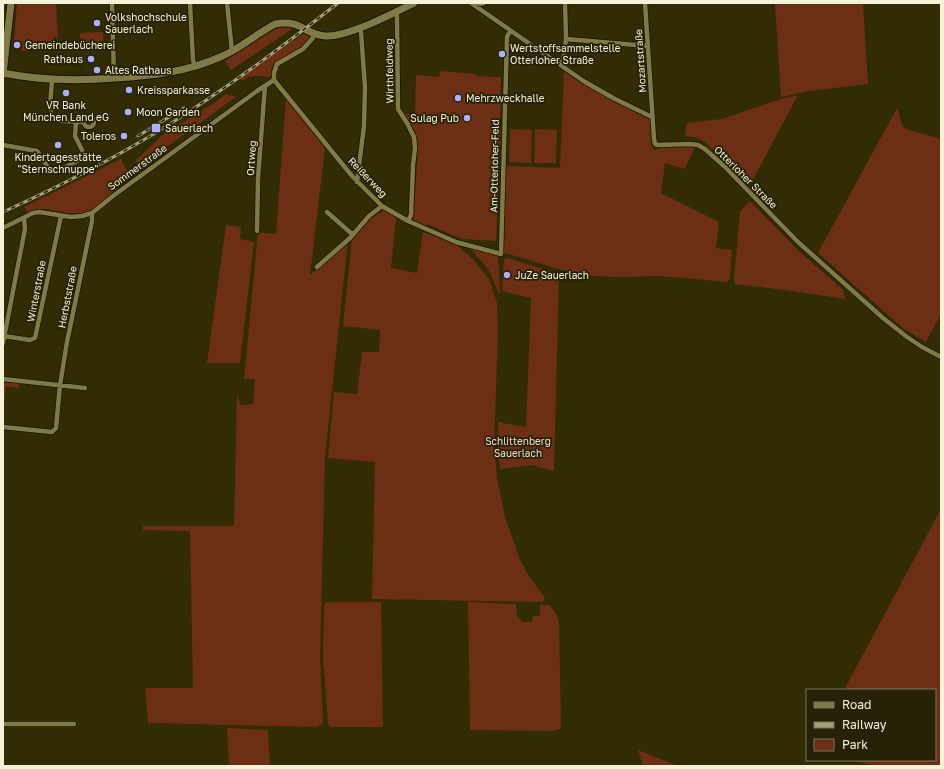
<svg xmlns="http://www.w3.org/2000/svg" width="944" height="769" font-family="'Golos Text',sans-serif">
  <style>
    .green { fill: #6d2f13 }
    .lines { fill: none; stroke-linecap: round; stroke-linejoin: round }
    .street-casing { stroke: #181400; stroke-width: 6 }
    .secondary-casing { stroke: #181400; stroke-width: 9 }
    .street { stroke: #807a46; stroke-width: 4.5 }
    .secondary { stroke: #807a46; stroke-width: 7 }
    .rail-casing { stroke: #a5a180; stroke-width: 3 }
    .rail { stroke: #262207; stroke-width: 1.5; stroke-dasharray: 4.5; stroke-linecap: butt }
    .poi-dot { fill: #adaffb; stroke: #262207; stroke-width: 1.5 }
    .labels { text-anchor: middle; stroke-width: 3.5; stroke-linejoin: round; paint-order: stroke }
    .poi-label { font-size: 10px; fill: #f5f2d7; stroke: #262207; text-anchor: start }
    .street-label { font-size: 10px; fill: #f5f2d7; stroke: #262207 }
    .park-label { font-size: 10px; fill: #f7dacf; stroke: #262207 }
  </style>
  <rect width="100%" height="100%" fill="#312c03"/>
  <path class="green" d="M17 3H56L58 37H54L53 42 38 41 37 47 30 48 28 51H22V41H14Z
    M775 3H863L868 84 809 91 781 97Z
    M285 25 295 27 231 70 225 61 268 31Z
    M103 32 104 46H99V43L94 44 85 42 83 45 81 44 80 33Z
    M306 32 309 37 306 43 273 64 270 77 258 76 248 77 242 81 240 78Z
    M440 71 476 74V76L501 77 500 126H501L496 241 461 239 427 224 426 227 413 220 418 152 415 131 405 114H415L416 75 439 77Z
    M564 71 578 81 650 120 651 145 654 150C667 146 680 145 693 147V151L685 169 665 163 661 193 719 222 716 248 732 250 730 278 727 282 660 276 622 277 592 276 572 273 502 252 506 166 560 168Z
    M226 94 236 97 139 167 136 160 165 133 214 103Z
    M798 95 750 185 705 142 695 137 685 136 687 123 722 119 781 99Z
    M286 98 325 148 310 275 348 241 325 456 320 657 323 722 320 725 316 727 148 723 145 688H193L190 531 143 530V526H234L237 393 240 405 253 404 255 379H244L257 242 258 232 276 234Z
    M897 108 902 124 904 128 909 130 941 139V314L926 342 904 329 818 253Z
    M510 129 532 130 531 163 509 162Z
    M535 129 557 130 556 163H534Z
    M121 159 129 175 111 188V191L113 194 92 210 82 213H67L46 209H37L28 213 24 207Z
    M750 201 800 252 843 290 845 299 792 291 735 284 734 279 740 211Z
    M384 210 391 213 396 218 391 268 417 273 423 232 457 245 473 259 489 279 497 303 498 329 494 446 497 478 505 517 519 557 528 575 543 595 545 599 543 601 540 602 372 599 375 462 328 458 334 392 357 394 362 352H379L380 330 343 326 352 238 371 218Z
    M226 225 241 227 240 239 254 242 240 363H207Z
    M469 247 498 256 500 293H499L488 269Z
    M508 258 559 274 554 471 532 465 500 469 498 449V422L526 427 531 298 502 291 504 259Z
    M6 382 19 383 18 388 6 386 3 415V384Z
    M941 509V766H880L848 760H935V690H844Z
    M326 602H381L383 727H330L328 723 323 658 324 607Z
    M468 602 516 604 517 616 523 622H532L533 616H540V605H550C554 610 557 615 559 622L561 725 560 729 554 731 470 730Z
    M227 728 268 730 270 766H229Z
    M638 750 678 766H643Z"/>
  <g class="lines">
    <g class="street-casing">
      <path id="street" d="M112 3 114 78
        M190 3 193 60 195 66
        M227 3 232 51
        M471 3 585 82 615 99 652 117
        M645 3 654 139 655 144 658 145 690 144 698 145 705 149 725 167 798 242 883 318 907 337 922 347 941 357
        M474 5 484 3
        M396 12 397 16 398 109 407 123 414 137 415 148 413 165 411 215 408 221
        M566 39 648 46
        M559 64 564 56 566 39 565 3
        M52 80 50 106 52 117 60 121 83 122
        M274 80 352 176 382 206 408 221 456 242 501 254 507 37 510 31
        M274 80V73L277 64 303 49 312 39 315 34
        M84 122a5 5 0 1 1 10 0a5 5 0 1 1-10 0Z
        M3 145 37 151 51 172C56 172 81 160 85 156L75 136 76 122
        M357 182 364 126 365 87 361 32 359 28
        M327 212 352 234
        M3 228 33 213 39 212 71 217 82 216 92 213 113 196 257 91 274 80
        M257 231 258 178 265 86
        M317 267 350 238 369 216 382 206
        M4 336 30 340 35 338 61 216
        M3 343 25 229 24 218
        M3 379 85 388
        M3 427 52 432 56 428 60 385 67 342 92 221V213
        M3 724H74"/>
    </g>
    <g class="secondary-casing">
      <path id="secondary" d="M3 73C41 81 77 81 116 78 151 76 187 72 220 57 240 49 256 34 275 24 302 19 303 34 325 36 347 38 393 13 414 3
        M3 74 11 3"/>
    </g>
    <use href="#street" class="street"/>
    <use href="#secondary" class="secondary"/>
    <g class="rail-casing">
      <path id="rail" d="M138 136 184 108
        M3 212C56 188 107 162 157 132 220 93 280 49 338 3"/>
    </g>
    <use href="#rail" class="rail"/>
  </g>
  <g class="poi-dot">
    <circle cx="97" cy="23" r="4"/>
    <circle cx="17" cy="45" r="4"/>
    <circle cx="502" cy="54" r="4"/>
    <circle cx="91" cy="59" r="4"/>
    <circle cx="97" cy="70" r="4"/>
    <circle cx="129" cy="90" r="4"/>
    <circle cx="66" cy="93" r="4"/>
    <circle cx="458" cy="98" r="4"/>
    <circle cx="128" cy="112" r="4"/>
    <circle cx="467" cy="118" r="4"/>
    <rect x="151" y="123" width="10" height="10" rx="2"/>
    <circle cx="124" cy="136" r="4"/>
    <circle cx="58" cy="145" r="4"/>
    <circle cx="507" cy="275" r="4"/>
  </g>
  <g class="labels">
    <g class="poi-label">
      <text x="105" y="21">Volkshochschule<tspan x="105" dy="12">Sauerlach</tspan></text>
      <text x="25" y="49">Gemeindebücherei</text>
      <text x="510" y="52">Wertstoffsammelstelle<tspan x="510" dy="12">Otterloher Straße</tspan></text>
      <text x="83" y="63" text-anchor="end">Rathaus</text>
      <text x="105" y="74">Altes Rathaus</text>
      <text x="137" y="94">Kreissparkasse</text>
      <text x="466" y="102">Mehrzweckhalle</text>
      <text x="66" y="109" text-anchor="middle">VR Bank<tspan x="66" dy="12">München Land eG</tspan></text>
      <text x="136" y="116">Moon Garden</text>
      <text x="459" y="122" text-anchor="end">Sulag Pub</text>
      <text x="165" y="132">Sauerlach</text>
      <text x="116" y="140" text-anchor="end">Toleros</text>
      <text x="58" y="161" text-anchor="middle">Kindertagesstätte<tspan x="58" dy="12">"Sternschnuppe"</tspan></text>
      <text x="515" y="279">JuZe Sauerlach</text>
    </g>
    <g class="street-label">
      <text transform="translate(640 61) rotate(-94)" y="4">Mozartstraße</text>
      <text transform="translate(389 71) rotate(-91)" y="4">Wirthfeldweg</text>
      <text transform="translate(251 158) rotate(-86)" y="4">Ortweg</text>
      <text transform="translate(494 166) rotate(-89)" y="4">Am-Otterloher-Feld</text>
      <text transform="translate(137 167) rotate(-36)" y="4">Sommerstraße</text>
      <text transform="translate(368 177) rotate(46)" y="4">Reißerweg</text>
      <text transform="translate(746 177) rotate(45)" y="4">Otterloher Straße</text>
      <text transform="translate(36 291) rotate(-79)" y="4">Winterstraße</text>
      <text transform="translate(67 297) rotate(-79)" y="4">Herbststraße</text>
    </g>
    <g class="park-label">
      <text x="518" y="445">Schlittenberg<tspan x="518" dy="12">Sauerlach</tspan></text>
    </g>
  </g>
  <rect width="944" height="769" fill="none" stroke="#f5f2d7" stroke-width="8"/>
  <rect x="806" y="689" width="130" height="72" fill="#262207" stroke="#79755a"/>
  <rect x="814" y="702" width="20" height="6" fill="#807a46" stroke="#79755a"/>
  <text x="842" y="709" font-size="12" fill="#f5f2d7">Road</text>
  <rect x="814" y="722" width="20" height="6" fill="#a5a180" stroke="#79755a"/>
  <text x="842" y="729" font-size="12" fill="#f5f2d7">Railway</text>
  <rect x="814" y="739" width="20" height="12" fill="#6d2f13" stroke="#79755a"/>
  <text x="842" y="749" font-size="12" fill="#f5f2d7">Park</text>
</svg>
